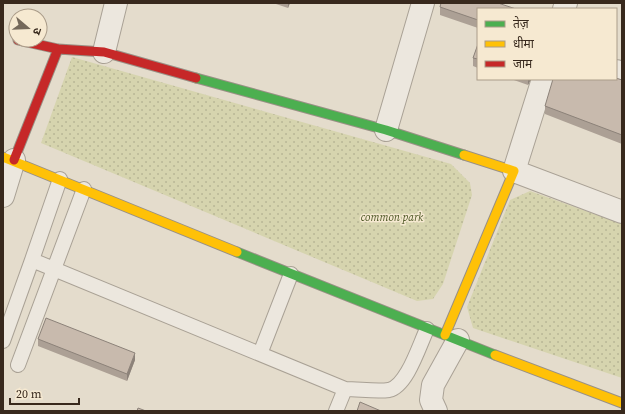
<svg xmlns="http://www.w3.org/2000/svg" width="625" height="414" font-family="'Source Serif 4','Noto Sans Devanagari',serif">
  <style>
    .park { fill: url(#park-dots) }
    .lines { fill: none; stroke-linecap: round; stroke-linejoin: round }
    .lane-casing { stroke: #a9a195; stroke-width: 16 }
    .street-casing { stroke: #a9a195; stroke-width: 24 }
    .fast-casing { stroke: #999085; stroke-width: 11 }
    .slow-casing { stroke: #999085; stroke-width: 11 }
    .jam-casing { stroke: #999085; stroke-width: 11 }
    .lane { stroke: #ece7de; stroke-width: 14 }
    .street { stroke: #ece7de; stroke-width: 22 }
    .fast { stroke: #4caf50; stroke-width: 9 }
    .slow { stroke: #ffc107; stroke-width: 9 }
    .jam { stroke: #c62828; stroke-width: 9 }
    .wall { fill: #aca095 }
    .shaded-wall { fill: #8c8279 }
    .building { fill: #c8baad; stroke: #8c8279 }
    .labels { text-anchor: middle; stroke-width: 3; stroke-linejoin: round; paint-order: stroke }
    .park-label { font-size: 11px; font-style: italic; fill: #4b5523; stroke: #f6e9d1 }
  </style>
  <defs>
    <pattern id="park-dots" width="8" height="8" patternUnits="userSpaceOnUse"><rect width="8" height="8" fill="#d6d4ae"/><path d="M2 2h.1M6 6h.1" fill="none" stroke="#b8b695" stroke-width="1.8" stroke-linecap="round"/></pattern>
  </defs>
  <rect width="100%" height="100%" fill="#e4dccc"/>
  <path class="park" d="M72 57 451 164 470 183 472 195 443 284 433 299 417 301 41 143Z
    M530 191 622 224V378L473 328 467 307 510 200Z"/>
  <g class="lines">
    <g class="lane-casing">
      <path id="lane" d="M32 260 60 179
        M3 341 32 260 345 389C359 389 376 392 389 390 407 386 419 346 427 329
        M260 354 291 274
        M18 365 84 189
        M336 411 345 389"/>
    </g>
    <g class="street-casing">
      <path id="street" d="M564 9 566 3
        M104 52 116 3
        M616 71 622 73
        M543 79 514 171 622 212
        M386 130 423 3
        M3 196 14 160
        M436 411 431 400 433 385 458 340"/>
    </g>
    <g class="fast-casing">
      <path id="fast" d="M196 78 386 130 464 155
        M237 252 495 355"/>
    </g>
    <g class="slow-casing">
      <path id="slow" d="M3 157 237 252
        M445 335 514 171 464 155
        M495 355 622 403"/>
    </g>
    <g class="jam-casing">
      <path id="jam" d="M18 40 58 49 104 52 196 78
        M14 160 58 49"/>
    </g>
    <use href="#lane" class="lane"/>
    <use href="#street" class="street"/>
    <use href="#fast" class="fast"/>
    <use href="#slow" class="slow"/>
    <use href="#jam" class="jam"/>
  </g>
  <path class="wall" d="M273 3H290L288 8Z
    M440 7 478 9V28L440 15Z
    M478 44V68L473 66V58Z
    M511 79H531L528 85Z
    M622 80V144L545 114V106Z
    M38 339 135 360 127 381 38 346Z"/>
  <path class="shaded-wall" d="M288 3H290L288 8Z
    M528 79H531L528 85Z
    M135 353V360L127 381V374Z"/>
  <path class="building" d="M441 3H498L516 9H478V20L440 7Z
    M478 44V59L473 58Z
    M616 78 622 80V135L545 106 553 79H616Z
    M46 318 135 353 127 374 38 339Z
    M360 402 381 411H357Z
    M138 408 146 411H137Z"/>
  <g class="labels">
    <g class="park-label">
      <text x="392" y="221">common park</text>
    </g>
  </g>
  <rect width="625" height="414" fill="none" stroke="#38291d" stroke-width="8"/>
  <rect x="477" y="8" width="140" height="72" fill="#f6e9d1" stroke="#aa9c89"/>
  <rect x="485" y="21" width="20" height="6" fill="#4caf50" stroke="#aa9c89"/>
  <text x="513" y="28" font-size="12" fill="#38291d">तेज़</text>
  <rect x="485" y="41" width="20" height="6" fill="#ffc107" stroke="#aa9c89"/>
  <text x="513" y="48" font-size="12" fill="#38291d">धीमा</text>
  <rect x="485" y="61" width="20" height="6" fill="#c62828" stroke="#aa9c89"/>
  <text x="513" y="68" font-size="12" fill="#38291d">जाम</text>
  <g transform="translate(28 28) rotate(109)"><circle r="19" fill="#f6e9d1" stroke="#aa9c89"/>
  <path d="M0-3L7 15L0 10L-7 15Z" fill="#74685a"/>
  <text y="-6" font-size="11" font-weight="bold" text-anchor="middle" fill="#38291d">उ</text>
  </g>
  <path d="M10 398v6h69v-6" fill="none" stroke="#38291d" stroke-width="2"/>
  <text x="16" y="398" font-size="12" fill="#38291d" stroke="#f6e9d1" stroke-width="3" paint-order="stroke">20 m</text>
</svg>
